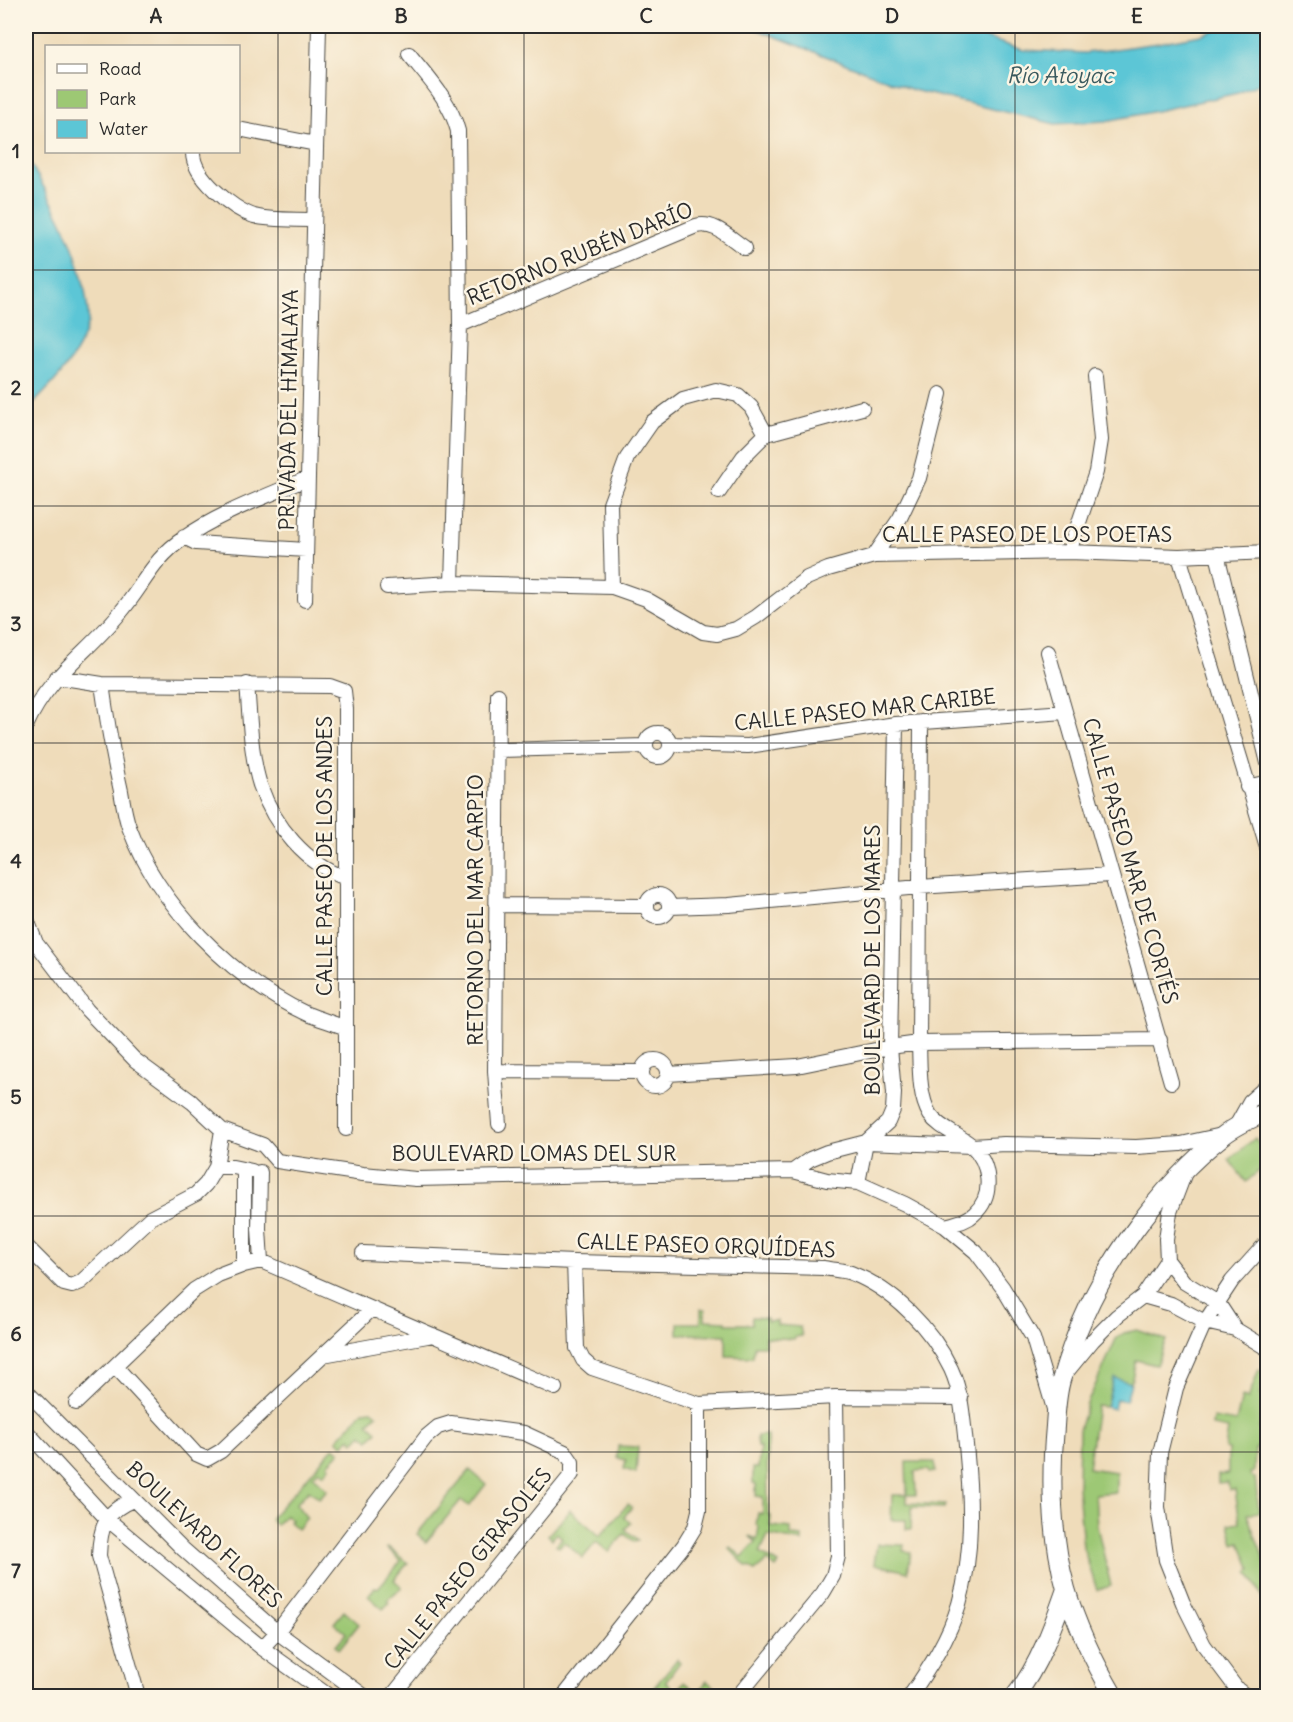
<svg xmlns="http://www.w3.org/2000/svg" width="1293" height="1722" font-family="Delius,sans-serif">
  <style>
    .green { fill: #9dc874; stroke: #647a50; stroke-width: 1.5 }
    .water { fill: #5cc6d6; stroke: #447880; stroke-width: 1.5 }
    .lines { fill: none; stroke-linecap: round; stroke-linejoin: round }
    .minor-casing { stroke: #484640; stroke-width: 16 }
    .tertiary-casing { stroke: #484640; stroke-width: 20 }
    .minor { stroke: #fff; stroke-width: 14 }
    .tertiary { stroke: #fff; stroke-width: 18 }
    .grid { fill: none; stroke: #2b2b2b; stroke-width: 1.5; stroke-opacity: 0.55 }
    .labels { text-anchor: middle; stroke-width: 5; stroke-linejoin: round; paint-order: stroke }
    .street-label { font-size: 21px; fill: #2b2b2b; stroke: #fcf5e5 }
    .water-label { font-size: 22px; font-style: italic; fill: #3a5a5e; stroke: #fcf5e5 }
    .neatline { fill: none; stroke: #2b2b2b; stroke-width: 2 }
    .grid-label { font-size: 20px; text-anchor: middle; font-weight: bold; fill: #2b2b2b }
  </style>
  <rect width="100%" height="100%" fill="#fcf5e5"/>
  <filter id="ink" filterUnits="userSpaceOnUse"><feTurbulence type="fractalNoise" baseFrequency=".0167" numOctaves="2"/><feDisplacementMap in="SourceGraphic" scale="12" xChannelSelector="R" yChannelSelector="G"/><feConvolveMatrix kernelMatrix="1 2 1 2 8 2 1 2 1" color-interpolation-filters="sRGB"/></filter>
  <filter id="wash" filterUnits="userSpaceOnUse"><feTurbulence type="fractalNoise" baseFrequency=".008" numOctaves="4" result="noise"/><feDisplacementMap in="SourceGraphic" scale="24" xChannelSelector="R" yChannelSelector="G"/><feGaussianBlur stdDeviation="1.35" result="paint"/><feColorMatrix in="noise" values="0 0 0 0 0 0 0 0 0 0 0 0 0 0 0 0 0 1.4 0 .05"/><feComposite in="paint" operator="in"/></filter>
  <g filter="url(#wash)">
    <rect width="100%" height="100%" fill="#efdcba"/>
    <path class="green" d="M1255 1138 1267 1154V1164L1246 1182 1229 1160Z
      M701 1309H705V1320L726 1321V1324H752V1317L767 1318V1321H777V1325L800 1327 802 1336 795 1337 794 1339 765 1337V1346H754L753 1357 726 1356V1335L678 1334V1323H701Z
      M1137 1330 1166 1340 1156 1365 1136 1360 1131 1383 1114 1379 1106 1407 1097 1406 1088 1468 1116 1472V1492L1095 1494 1097 1526 1111 1586 1097 1590 1083 1547 1078 1487 1079 1430 1087 1404 1116 1339 1124 1333Z
      M1259 1369 1266 1375 1259 1394 1267 1400V1411L1264 1410 1259 1429 1261 1430 1257 1449H1255L1254 1472 1250 1473 1251 1477 1255 1478 1259 1512 1247 1514 1267 1567V1598L1264 1599 1248 1572 1251 1570 1240 1542 1234 1544 1229 1524 1240 1522 1235 1490H1229L1228 1482 1218 1483V1475L1228 1474V1450L1225 1449 1228 1429 1212 1426 1213 1418 1236 1422 1242 1397 1248 1399Z
      M372 1410 377 1414 368 1423 377 1431 369 1440 362 1434 354 1442 350 1438 343 1445 337 1440 363 1411Z
      M767 1435 768 1515 771 1516 770 1526 791 1528V1536L802 1537V1542L768 1535 760 1553 779 1564 776 1568 767 1561 755 1571 749 1566 747 1567 729 1548 731 1547 742 1557 756 1542 749 1536 757 1539 759 1527 756 1525 758 1513 763 1514V1497L756 1496V1484L753 1483V1468H758L760 1447H757V1436Z
      M618 1446 638 1447 636 1473 624 1469 626 1460 617 1458Z
      M334 1447 340 1452 328 1464 330 1467 324 1474 319 1470 313 1476 327 1490 319 1498 309 1490 296 1504 307 1518 297 1529 289 1522 291 1520 286 1515 276 1525 270 1519Z
      M906 1462H935V1472L929 1473 928 1470 915 1471 916 1495H907V1503L946 1505 945 1508 912 1507 911 1529H906V1520H891L892 1495H907Z
      M470 1470 486 1484 469 1506 461 1500 426 1542 417 1534Z
      M628 1504 632 1507 624 1517 631 1523 625 1529 638 1540 635 1542 624 1534 609 1552 596 1542 583 1558 564 1542 559 1547 556 1545 562 1538 557 1533 552 1539 548 1535 570 1510 600 1536Z
      M877 1544 904 1545 903 1551 911 1552 908 1572 874 1564Z
      M388 1547 408 1563 394 1580 402 1587 387 1600 389 1603 383 1609 368 1596 375 1587 378 1588 401 1561 387 1548Z
      M344 1611 359 1624 339 1649 335 1646 346 1633 334 1623Z
      M677 1659 680 1662 665 1682 676 1691 684 1682 698 1693 707 1681 714 1687 707 1696H664L660 1694 657 1696H647Z"/>
    <path class="water" d="M748 26H949L1023 50 1086 53 1158 43 1201 35 1227 26H1267V80L1238 93 1147 113 1106 121 1055 124 913 90Z
      M26 156C53 202 81 250 87 304 88 310 89 316 88 322 79 359 52 385 26 411Z
      M1114 1378 1131 1383 1126 1401 1116 1399 1114 1409 1106 1407Z"/>
  </g>
  <g filter="url(#ink)">
    <g class="lines">
      <g class="minor-casing">
        <path id="minor" d="M409 54C428 78 450 100 458 131L460 325 452 583
          M238 129 316 144
          M193 152C192 176 232 209 254 216 273 221 295 219 314 220
          M460 325 696 226C714 221 730 238 745 248
          M719 492 743 457 766 434 862 408
          M184 537 196 543 306 550
          M1069 552 1096 472 1101 440 1095 376
          M1217 554 1268 763
          M874 556 900 518 919 478 940 394
          M1179 556 1268 850
          M387 587 452 583 612 587 646 599 703 632 717 634 736 629 756 617 807 578 828 569 874 556 1069 552 1179 556 1268 552
          M612 587 610 504 627 458 652 422 683 399 716 390 738 395 751 407 766 434
          M305 600 319 26
          M1048 652 1171 1082
          M57 677 102 684 330 686 344 691 346 709V1129
          M102 684C107 720 113 756 121 791 123 803 125 816 129 827 158 905 232 979 307 1014 320 1019 333 1023 346 1028
          M247 684C250 717 250 753 260 785 274 826 306 864 346 878
          M498 695 495 1071 499 1124
          M921 722 919 1043C920 1065 918 1095 930 1115 940 1129 958 1134 971 1145 990 1162 995 1196 974 1214 966 1222 955 1223 945 1226
          M26 726C48 676 86 654 119 614 143 587 152 559 184 538 219 513 268 496 308 478
          M646 745a12 12 0 1 1 24 0a12 12 0 1 1-24 0Z
          M670 744 748 746 896 724 1065 712
          M498 750 645 746
          M1247 787 1268 782
          M647 906a11 11 0 1 1 22 0a11 11 0 1 1-22 0Z
          M498 905 647 906
          M669 907 729 905 919 887 1110 875
          M26 917 36 943 87 1010 135 1060 192 1102 222 1130 263 1145 277 1161
          M642 1073a13 13 0 1 1 26 0a13 13 0 1 1-26 0Z
          M495 1071 641 1072
          M668 1074 797 1066 890 1047 919 1043 1160 1040
          M1235 1128 1250 1101 1268 1085
          M277 1161 363 1174 416 1179 793 1171 827 1180 858 1183 905 1204 945 1226 976 1252 1003 1288 1033 1338 1054 1409
          M216 1167H233L252 1171
          M244 1170V1265
          M793 1171 810 1159 827 1152 866 1142 972 1146 1004 1144 1136 1147 1181 1144 1222 1135
          M260 1172 259 1229 261 1261
          M858 1183 866 1142 888 1122 893 1110 894 1093 890 1047 896 724
          M26 1246 64 1284 72 1286 81 1282 150 1218 196 1194 206 1184 216 1167 222 1130
          M363 1253 574 1262 824 1268C833 1270 843 1270 851 1273 893 1289 932 1329 951 1369 962 1393 963 1419 966 1445 971 1497 974 1553 959 1604 949 1638 930 1667 910 1696
          M1167 1260 1184 1282 1218 1303 1235 1329
          M574 1262 577 1348 583 1360 592 1368 699 1404 836 1397 961 1398
          M1143 1296 1171 1304 1205 1322 1235 1329 1268 1349
          M323 1355 433 1335
          M115 1366 196 1454 207 1459 221 1451 372 1309
          M1065 1374 1093 1340 1117 1316 1143 1296 1167 1260 1166 1239 1170 1212 1184 1175
          M26 1391 183 1549 277 1632 364 1696
          M76 1403 194 1290 218 1275 244 1265 261 1261 555 1388
          M26 1431 106 1518 262 1648 329 1696
          M133 1500C105 1511 100 1527 99 1556L138 1696
          M262 1648 277 1632 426 1437 438 1427 451 1423 524 1433 565 1452 572 1462V1474L392 1696
          M564 1696 684 1545 695 1527 699 1511V1404
          M738 1696 823 1593 833 1576 838 1556 836 1397
          M1246 1696 1237 1689 1204 1645 1183 1603 1166 1560 1158 1507 1160 1453 1176 1388 1205 1322 1232 1281 1268 1241"/>
      </g>
      <g class="tertiary-casing">
        <path id="tertiary" d="M1015 1696C1039 1666 1053 1626 1066 1589
          M1114 1696C1094 1662 1077 1627 1066 1589 1051 1536 1050 1481 1055 1426 1056 1410 1057 1392 1062 1377 1077 1325 1102 1274 1134 1231 1159 1196 1189 1162 1224 1135 1237 1125 1253 1118 1268 1111"/>
      </g>
      <use href="#minor" class="minor"/>
      <use href="#tertiary" class="tertiary"/>
    </g>
  </g>
  <path class="grid" d="M278 26V1696M524 26V1696M769 26V1696M1015 26V1696M26 270H1268M26 506H1268M26 743H1268M26 979H1268M26 1216H1268M26 1452H1268"/>
  <g class="labels">
    <g class="street-label">
      <text transform="translate(580 254) rotate(-22)" y="7">RETORNO RUBÉN DARÍO</text>
      <text transform="translate(289 410) rotate(-89)" y="7">PRIVADA DEL HIMALAYA</text>
      <text x="1027" y="542">CALLE PASEO DE LOS POETAS</text>
      <text transform="translate(865 710) rotate(-6)" y="7">CALLE PASEO MAR CARIBE</text>
      <text transform="translate(325 856) rotate(-90)" y="7">CALLE PASEO DE LOS ANDES</text>
      <text transform="translate(1130 861) rotate(74)" y="7">CALLE PASEO MAR DE CORTÉS</text>
      <text transform="translate(476 910) rotate(-90)" y="7">RETORNO DEL MAR CARPIO</text>
      <text transform="translate(873 960) rotate(-90)" y="7">BOULEVARD DE LOS MARES</text>
      <text x="534" y="1161">BOULEVARD LOMAS DEL SUR</text>
      <text transform="translate(706 1246) rotate(2)" y="7">CALLE PASEO ORQUÍDEAS</text>
      <text transform="translate(204 1535) rotate(43)" y="7">BOULEVARD FLORES</text>
      <text transform="translate(468 1569) rotate(-51)" y="7">CALLE PASEO GIRASOLES</text>
    </g>
    <g class="water-label">
      <text x="1060" y="83">Río Atoyac</text>
    </g>
  </g>
  <rect width="1293" height="1722" fill="none" stroke="#fcf5e5" stroke-width="66"/>
  <rect x="45" y="45" width="195" height="108" fill="#fcf5e5" stroke="#a8a49b" stroke-width="1.5"/>
  <rect x="57" y="64" width="30" height="9" fill="#ffffff" stroke="#a8a49b" stroke-width="1.5"/>
  <text x="99" y="75" font-size="18" fill="#2b2b2b">Road</text>
  <rect x="57" y="90" width="30" height="18" fill="#9dc874" stroke="#a8a49b" stroke-width="1.5"/>
  <text x="99" y="105" font-size="18" fill="#2b2b2b">Park</text>
  <rect x="57" y="120" width="30" height="18" fill="#5cc6d6" stroke="#a8a49b" stroke-width="1.5"/>
  <text x="99" y="135" font-size="18" fill="#2b2b2b">Water</text>
  <rect x="33" y="33" width="1227" height="1656" class="neatline"/>
  <g class="grid-label">
    <text x="156" y="23">A</text>
    <text x="401" y="23">B</text>
    <text x="646" y="23">C</text>
    <text x="892" y="23">D</text>
    <text x="1137" y="23">E</text>
    <text x="16" y="158">1</text>
    <text x="16" y="395">2</text>
    <text x="16" y="631">3</text>
    <text x="16" y="868">4</text>
    <text x="16" y="1104">5</text>
    <text x="16" y="1341">6</text>
    <text x="16" y="1578">7</text>
  </g>
</svg>
